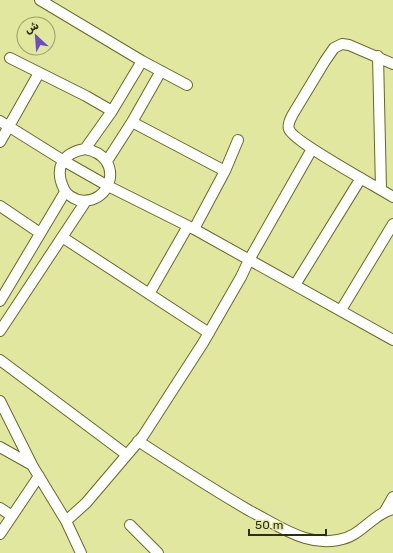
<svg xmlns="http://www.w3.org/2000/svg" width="393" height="553" font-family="Rubik,Cairo,sans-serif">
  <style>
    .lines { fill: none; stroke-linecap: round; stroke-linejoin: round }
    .minor-casing { stroke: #676a24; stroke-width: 12 }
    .minor { stroke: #fff; stroke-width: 10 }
  </style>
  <rect width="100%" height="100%" fill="#e2e7a0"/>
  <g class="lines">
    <g class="minor-casing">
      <path id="minor" d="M40 0 142 61 187 85
        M378 56 381 189
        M10 58 86 96 112 111
        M393 64 349 45 342 44 334 48 325 61 293 114C291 118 287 124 289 129 292 141 377 187 393 197
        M0 121 64 161 108 186 194 229 393 340
        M132 122 225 171
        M0 142 39 73
        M85 149C126 156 112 207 78 200 73 198 66 194 64 189 54 168 62 153 85 149L112 111 142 61
        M107 161 132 122 161 71
        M0 206 40 233
        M194 229 225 171 238 140
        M62 237 209 333
        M295 285 361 178
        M149 294 188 226
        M0 301 65 192
        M341 310 393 224
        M0 331 86 201
        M0 360 127 455
        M0 401 32 465 66 521 81 553
        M138 441C175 465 212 489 250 511 268 520 285 532 305 538 315 541 328 542 338 540 361 537 372 514 393 509
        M0 447 32 465
        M0 508 12 516
        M385 511 393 497
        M66 521 86 503 143 436 203 343 241 277 249 260 312 149
        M130 525 158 553
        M0 534 39 476"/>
    </g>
    <use href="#minor" class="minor"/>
  </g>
  <g transform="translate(36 36) rotate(334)"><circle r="19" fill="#e2e7a0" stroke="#9a9d67"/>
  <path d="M0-3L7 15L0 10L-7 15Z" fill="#6e4cc5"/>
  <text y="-6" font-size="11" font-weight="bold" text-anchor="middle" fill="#2d2f12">ش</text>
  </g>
  <path d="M249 529v6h77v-6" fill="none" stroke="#2d2f12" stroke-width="2"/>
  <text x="255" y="529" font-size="12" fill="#2d2f12" stroke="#e2e7a0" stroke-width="3" paint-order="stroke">50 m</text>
</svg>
